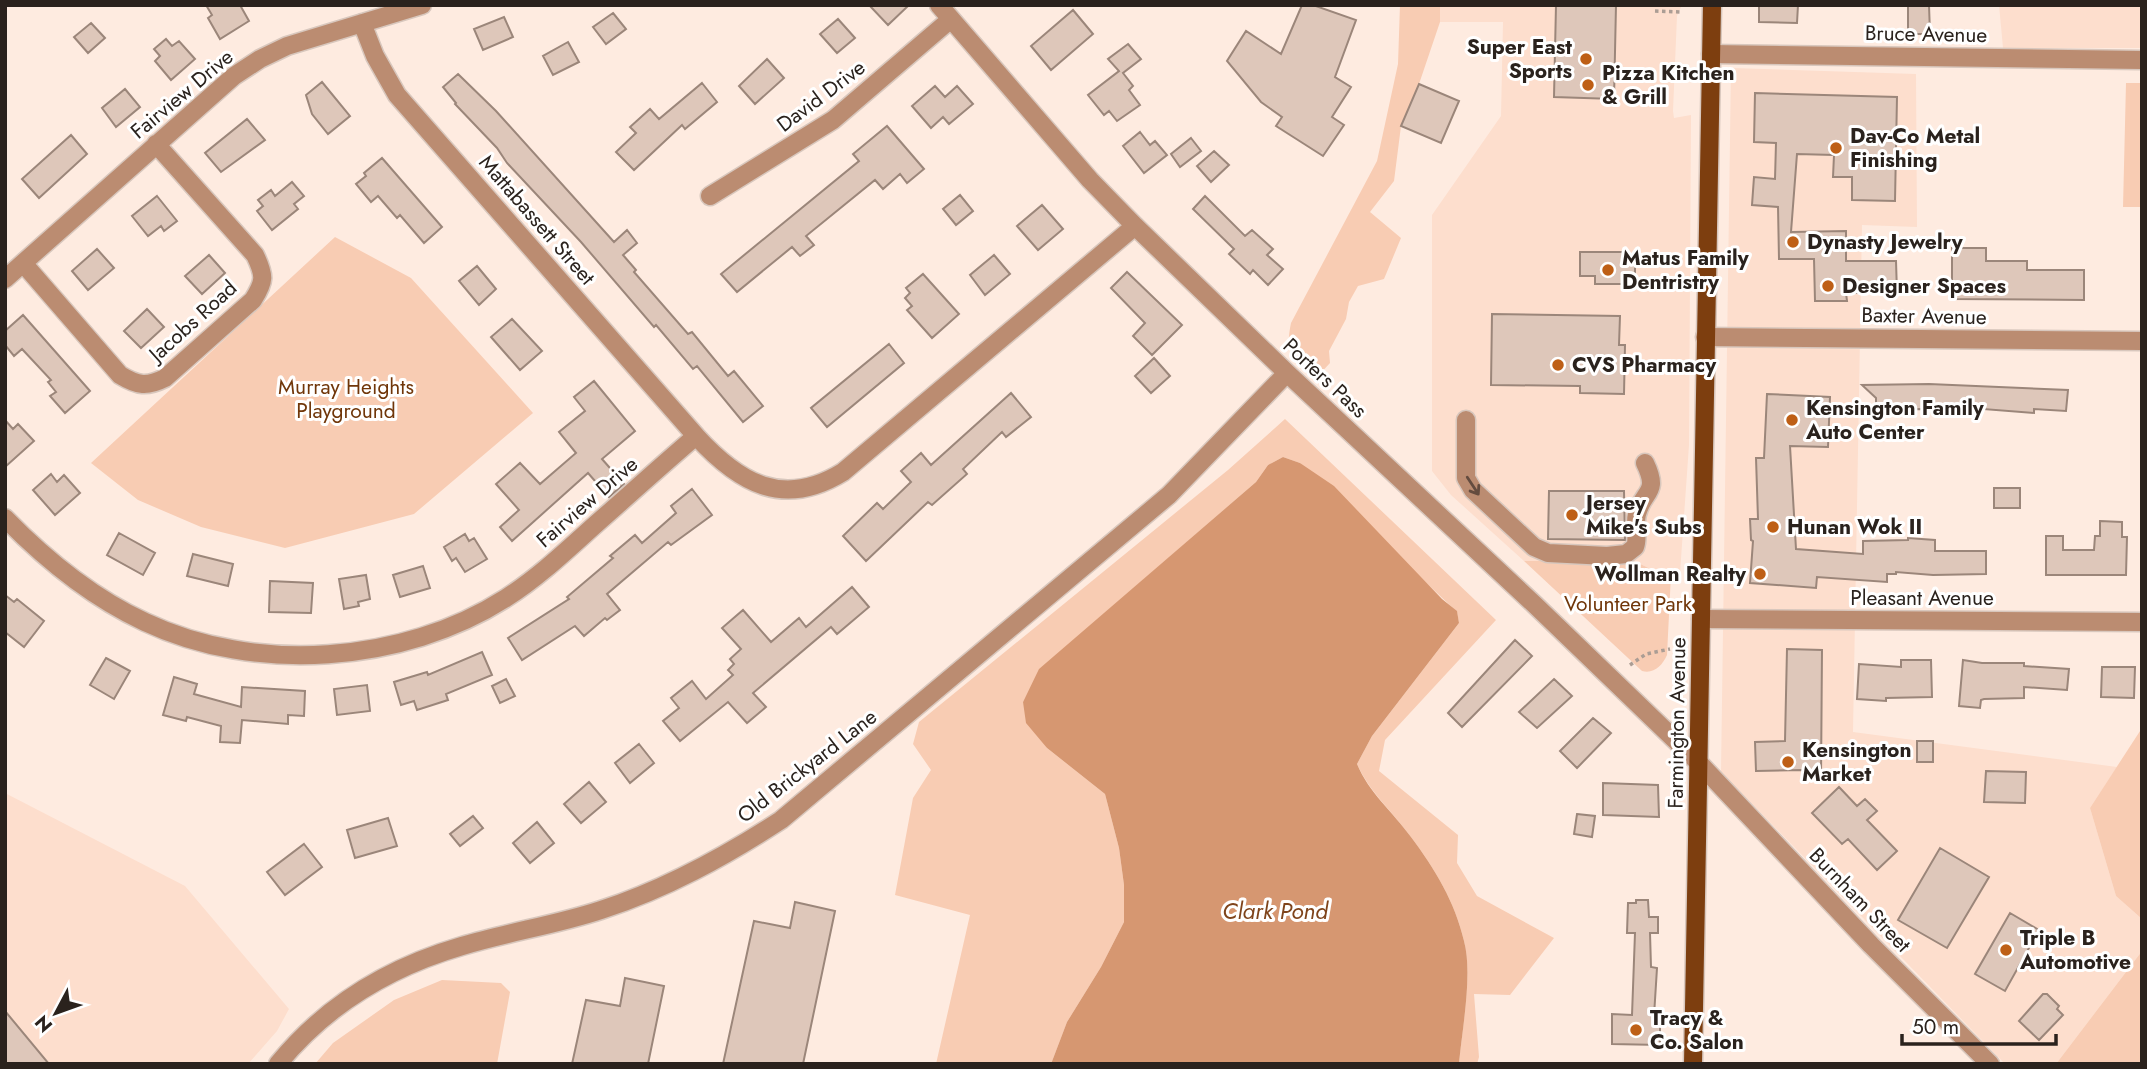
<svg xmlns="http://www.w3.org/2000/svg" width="2147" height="1069" font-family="Jost,sans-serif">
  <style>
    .built { fill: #fddecd }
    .green { fill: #f8ccb3 }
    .water { fill: #d69771 }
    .building { fill: #dec7ba; stroke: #9b867a; stroke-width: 2 }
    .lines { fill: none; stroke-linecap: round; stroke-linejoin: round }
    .minor-casing { stroke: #d8c7bd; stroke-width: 21 }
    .major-casing { stroke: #d8c7bd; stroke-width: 21 }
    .path { stroke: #ab9d94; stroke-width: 3.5; stroke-dasharray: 3.5 3.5; stroke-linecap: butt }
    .minor { stroke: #bb8c71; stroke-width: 18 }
    .major { stroke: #7d3e0f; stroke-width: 18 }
    .oneway { stroke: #644c3f }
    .poi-dot { fill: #be5f16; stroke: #fff; stroke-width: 2.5 }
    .labels { text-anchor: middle; stroke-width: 6; stroke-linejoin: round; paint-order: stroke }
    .street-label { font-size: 21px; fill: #2a221d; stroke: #fff }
    .poi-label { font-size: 21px; font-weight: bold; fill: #2a221d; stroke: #fff; text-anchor: start }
    .park-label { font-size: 21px; fill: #703609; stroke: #fff }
    .water-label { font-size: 23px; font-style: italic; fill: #7f441b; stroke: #fff }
  </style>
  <rect width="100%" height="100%" fill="#feebe0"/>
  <path class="built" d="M1440 5H1682L1677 16 1673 111 1674 118 1691 115 1689 445 1680 573 1657 572 1634 561H1524L1451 495 1432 471V215L1501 116 1503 22H1440Z
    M1999 5H2142V48H2003Z
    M1731 68 1916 74 1917 227 1862 225 1853 732 2117 767 2090 808 2116 896 2142 919V951L2056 1064H2005L1721 772Z
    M5 793 185 886 289 1009 277 1031 248 1064H5Z"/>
  <path class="green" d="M1400 5H1440V22L1419 84 1401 126 1394 181 1370 212 1401 238 1384 279 1358 286 1349 302 1346 319 1329 351 1330 363 1318 376C1294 357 1284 356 1291 323L1377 161 1398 64Z
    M2126 83H2142V207H2123Z
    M335 237 411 278 533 413 414 514 285 548 201 527 138 500 91 463Z
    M1285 419 1496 620 1385 740 1379 771 1458 835 1457 863 1477 896 1554 938 1510 995 1474 994 1479 1057 1477 1064H1459C1462 1027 1473 976 1464 941 1455 902 1435 869 1411 837 1393 812 1370 793 1357 764L1372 736 1459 623 1457 612 1300 463 1283 457 1268 465 1256 482 1040 669 1023 702 1047 748 1105 794 1119 848 1124 885V922L1101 967 1067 1022 1051 1064H936L970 915 895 895 913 798 931 770 913 744 919 722 1228 470Z
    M1524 561H1634L1657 572 1671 574 1667 655C1662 666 1654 674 1642 671Z
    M2142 728V919L2116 896 2090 808Z
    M2142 951V1064H2056Z
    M442 980 501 983 510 992 497 1064H315L333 1043 394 1000Z"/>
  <path class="water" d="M1283 457 1300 463 1334 486 1442 599 1457 611 1459 623 1372 736 1357 764C1369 793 1393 812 1411 837 1435 869 1455 902 1464 941 1473 974 1462 1029 1459 1064H1051L1067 1022 1101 967 1124 922V885L1119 848 1105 794 1047 748 1026 723 1023 702 1039 669 1256 482 1268 465Z"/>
  <path class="building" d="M206 5H240L249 21 220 39 208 18 212 15Z
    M869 5H909L888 25Z
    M1302 5H1313L1356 20 1335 77 1351 87 1332 117 1344 125 1323 156 1276 126 1282 117 1261 102 1227 61 1246 31 1281 54Z
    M1556 5H1616L1614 99 1554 97Z
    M1759 5H1798L1797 23 1759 22Z
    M1908 5H1929L1930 34H1908Z
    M1073 10 1093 34 1051 70 1031 46Z
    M613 13 626 29 606 44 593 27Z
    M504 17 513 37 483 50 474 29Z
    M838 19 855 38 837 53 820 34Z
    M91 23 105 38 88 53 74 37Z
    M166 39 172 46 179 41 195 59 171 80 155 61 160 56 154 49Z
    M568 42 579 62 553 75 543 56Z
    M1128 44 1141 59 1123 73 1133 86 1129 90 1140 105 1117 121 1109 111 1104 115 1088 95 1119 71 1108 59Z
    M767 59 784 78 755 104 739 86Z
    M458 74 496 111 614 242 627 230 637 243 623 255 636 270 634 272 688 334 692 332 728 376 734 371 763 406 743 422 697 366 693 369 656 325 654 327 581 242 507 163 497 148 455 104 456 103 443 87Z
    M322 82 350 116 328 134 312 114 306 95Z
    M702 83 717 102 685 129 682 125 634 170 616 152 636 133 630 127 650 109 659 119Z
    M1419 84 1459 101 1441 143 1401 126Z
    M935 86 945 97 957 86 973 104 949 124 943 117 931 128 912 106Z
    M125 89 140 107 116 127 102 108Z
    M1755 93 1897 97 1895 201 1852 200V177H1833L1834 155 1797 154 1791 232 1846 231V261H1896L1897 293H1846L1847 301H1815L1814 259H1779L1778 207 1752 205 1754 177 1775 179 1776 143 1754 142Z
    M247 119 265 140 221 172 205 153Z
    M887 126 924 169 907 183 900 174 883 189 875 180 806 236 814 245 800 256 792 247 737 292 721 274 859 161 853 154Z
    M1140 132 1150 145 1155 141 1167 155 1144 173 1123 146Z
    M71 135 87 154 39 198 22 179Z
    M1191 138 1201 151 1180 167 1171 154Z
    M1214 151 1229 165 1211 182 1197 166Z
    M382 158 442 227 424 243 400 215 397 218 378 196 371 202 356 184 366 176 364 173Z
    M292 182 304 196 294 204 298 209 272 230 257 211 263 206 258 200 271 190 275 196Z
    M960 195 973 211 956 225 943 209Z
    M157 196 177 221 164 231 161 226 148 236 132 216Z
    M1205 196 1245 236 1252 230 1273 249 1267 255 1283 269 1268 285 1253 270 1250 274 1229 254 1234 249 1193 209Z
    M1042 205 1063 229 1038 250 1017 226Z
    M1952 248H1986V261H2027V270H2084V300L1952 299Z
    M97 249 114 268 88 290 72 271Z
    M1580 252H1623V265H1635V284H1595V276H1580Z
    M209 255 225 273 202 294 185 276Z
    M994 255 1010 274 985 295 970 275Z
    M477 266 496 289 479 305 459 281Z
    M1127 272 1182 325 1152 355 1133 336 1145 323 1111 288Z
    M923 274 959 314 932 338 907 310 912 306 905 298 910 293 906 288Z
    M147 309 164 327 141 348 124 331Z
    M1492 314 1620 316 1619 345H1625L1624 394 1580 393V386L1491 385Z
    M23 315 90 391 65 413 50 396 56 392 48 382 51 380 22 349 14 356 5 345V331Z
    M512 319 542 351 520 370 491 337Z
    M889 344 904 363 827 427 811 408Z
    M1154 358 1170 376 1151 393 1135 376Z
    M594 381 635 431 602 459 624 484 609 497 588 473 512 541 500 527 519 510 496 484 520 463 540 484 576 453 559 432 585 411 574 397Z
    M1929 384 2068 390 2066 411 2034 409V413L1971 408V413L1923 409 1876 410V398L1862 385Z
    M1011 393 1031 417 1006 437 1002 432 963 469 967 474 932 505 928 502 866 561 843 536 877 503 883 509 911 482 901 471 921 453 931 465Z
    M1767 394 1830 397 1828 447 1790 446 1796 549 1863 554V541L1908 540V538L1935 540V551H1986V574L1933 575 1896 572V574H1887V582L1817 577 1816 588 1750 583 1753 541 1751 540 1750 519H1758L1756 458H1764Z
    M5 420 13 429 18 424 34 441 5 467Z
    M51 474 57 482 64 475 80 493 55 515 33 490Z
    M1994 488H2020V508H1994Z
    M692 489 712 515 671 545 668 542 607 594 620 610 607 620 605 618 584 636 575 626 522 660 508 638 569 599 567 597 613 558 610 556 635 535 642 543 676 513 671 506Z
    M1549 491H1624L1625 540 1548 539Z
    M2100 521 2122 522V537H2127L2126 575H2046V536H2063V550H2094L2095 536H2100Z
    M119 533 155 553 143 575 107 555Z
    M465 534 469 541 474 538 487 559 465 572 456 558 452 561 444 547Z
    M193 554 233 564 228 586 187 576Z
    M423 566 430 588 400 597 393 575Z
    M366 575 370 599 358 602 359 606 344 609 339 579Z
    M270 581 313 583 311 613 269 612Z
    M852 587 869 607 837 634 831 627 753 693 766 707 747 723 728 702 680 741 663 721 679 708 671 698 692 681 706 699 733 675 728 670 734 664 730 659 741 649 722 628 743 610 771 642 799 618 806 627Z
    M5 595 14 602 17 599 44 621 24 647 5 632Z
    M1515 640 1532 656 1462 727 1448 713Z
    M1787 649 1822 650 1821 780 1803 781V770L1756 771 1755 742 1785 741Z
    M482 652 492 675 446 694 448 700 417 710 414 701 401 705 394 682 427 672 428 675Z
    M106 658 130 671 114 699 90 685Z
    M1901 660H1931L1932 697 1886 698V701L1857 699 1859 664 1901 667Z
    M1963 660 1982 663H2024V666L2069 669 2067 690 2024 687V698L1984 699 1981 700 1980 708 1959 706Z
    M2102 667H2135L2134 698 2101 697Z
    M174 677 197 684 194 694 241 707 242 687 305 691 304 716 288 715V724L242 720 240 743 220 742 221 726 187 717 186 721 163 715Z
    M506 679 515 696 500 703 492 686Z
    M1554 679 1572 696 1537 728 1519 712Z
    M367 685 370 711 337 715 334 689Z
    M1593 718 1611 733 1577 768 1560 751Z
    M1917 741H1933V762H1917Z
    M639 744 654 763 630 783 615 763Z
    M1986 771 2026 772 2025 803 1984 802Z
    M589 782 606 802 581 823 564 804Z
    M1603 783 1658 785 1659 817 1603 815Z
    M1839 787 1857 806 1865 799 1877 811 1867 820 1897 851 1877 870 1848 839 1842 844 1812 813Z
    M1577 814 1595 816 1592 837 1574 834Z
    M473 816 483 828 460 846 450 834Z
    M388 818 397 846 355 858 347 830Z
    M537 822 554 843 530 863 513 843Z
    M304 844 322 867 285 895 267 872Z
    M1940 848 1989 877 1947 948 1898 920Z
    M1636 900H1648L1649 917H1658V933H1650L1651 967 1657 968 1654 1016H1660V1045L1612 1044V1014L1632 1015 1635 933H1627L1628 903H1636Z
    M795 902 835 911 803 1064H723L754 921 790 928Z
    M2010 913 2039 930 2005 991 1975 974Z
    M625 978 664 986 648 1064H572L586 1000 620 1006Z
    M2043 994H2047L2059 1006 2057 1009 2063 1015 2039 1040 2019 1021Z
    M5 1011 49 1064H5Z"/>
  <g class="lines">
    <g class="minor-casing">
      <path id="minor" d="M939 5 1090 180 1135 226 1287 373 1535 605 1700 764 1871 945 1990 1064
        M362 23 375 56 397 95 696 436
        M1711 54 2142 60
        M710 196 833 120 951 19
        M23 263 120 375C138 386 147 387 165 378L253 300C265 281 265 276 255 255L156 144
        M5 279 234 76 260 59 287 46 422 5
        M1705 337 2142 341
        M1466 420V478L1473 490 1534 547 1548 553 1607 556 1626 554 1635 547C1639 537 1634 525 1637 514 1643 490 1660 494 1645 463
        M5 518C46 560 91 597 145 622 255 674 403 664 506 598 539 577 567 550 596 524 629 495 662 465 696 436 739 483 783 509 843 472L1135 226
        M1701 619 2142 622
        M278 1064C326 1005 390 967 462 946 508 932 556 925 601 910 666 889 724 857 781 820L1169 495 1287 373"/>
    </g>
    <g class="major-casing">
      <path id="major" d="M1693 1064C1701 711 1704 358 1712 5"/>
    </g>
    <path class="path" d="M1655 11 1682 12
      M1630 665 1646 654 1670 649"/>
    <use href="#minor" class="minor"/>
    <use href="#major" class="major"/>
  </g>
  <defs><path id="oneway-shaft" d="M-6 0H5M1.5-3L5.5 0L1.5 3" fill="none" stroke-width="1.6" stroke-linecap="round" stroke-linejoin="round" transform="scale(1.75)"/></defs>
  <use class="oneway" href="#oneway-shaft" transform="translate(1473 486) rotate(57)"/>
  <g class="poi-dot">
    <circle cx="1586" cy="59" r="7"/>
    <circle cx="1588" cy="85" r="7"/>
    <circle cx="1836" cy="148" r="7"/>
    <circle cx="1793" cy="242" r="7"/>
    <circle cx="1608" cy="270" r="7"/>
    <circle cx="1828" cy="286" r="7"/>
    <circle cx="1558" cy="365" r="7"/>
    <circle cx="1792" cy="420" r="7"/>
    <circle cx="1572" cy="515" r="7"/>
    <circle cx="1773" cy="527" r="7"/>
    <circle cx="1760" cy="574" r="7"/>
    <circle cx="1788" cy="762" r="7"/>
    <circle cx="2006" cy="950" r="7"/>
    <circle cx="1636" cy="1030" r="7"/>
  </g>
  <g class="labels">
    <g class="street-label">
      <text transform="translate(1926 34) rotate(1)" y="7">Bruce Avenue</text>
      <text transform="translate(182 94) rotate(-40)" y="7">Fairview Drive</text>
      <text transform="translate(821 96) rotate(-37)" y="7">David Drive</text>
      <text transform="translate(537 220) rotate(49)" y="7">Mattabassett Street</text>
      <text transform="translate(1924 316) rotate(1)" y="7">Baxter Avenue</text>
      <text transform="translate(193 321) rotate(-42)" y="7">Jacobs Road</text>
      <text transform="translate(1325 378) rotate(43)" y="7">Porters Pass</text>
      <text transform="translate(587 502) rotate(-41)" y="7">Fairview Drive</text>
      <text x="1922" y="605">Pleasant Avenue</text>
      <text transform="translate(1677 723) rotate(-89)" y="7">Farmington Avenue</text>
      <text transform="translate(807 766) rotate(-38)" y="7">Old Brickyard Lane</text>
      <text transform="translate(1860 900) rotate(46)" y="7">Burnham Street</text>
    </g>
    <g class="poi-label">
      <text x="1572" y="54" text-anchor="end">Super East<tspan x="1572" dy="24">Sports</tspan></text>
      <text x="1602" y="80">Pizza Kitchen<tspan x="1602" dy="24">&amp; Grill</tspan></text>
      <text x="1850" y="143">Dav-Co Metal<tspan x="1850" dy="24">Finishing</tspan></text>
      <text x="1807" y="249">Dynasty Jewelry</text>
      <text x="1622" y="265">Matus Family<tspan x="1622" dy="24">Dentristry</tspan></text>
      <text x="1842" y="293">Designer Spaces</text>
      <text x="1572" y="372">CVS Pharmacy</text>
      <text x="1806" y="415">Kensington Family<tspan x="1806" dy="24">Auto Center</tspan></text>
      <text x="1586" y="510">Jersey<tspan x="1586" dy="24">Mike's Subs</tspan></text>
      <text x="1787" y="534">Hunan Wok II</text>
      <text x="1746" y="581" text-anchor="end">Wollman Realty</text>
      <text x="1802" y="757">Kensington<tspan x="1802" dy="24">Market</tspan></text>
      <text x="2020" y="945">Triple B<tspan x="2020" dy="24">Automotive</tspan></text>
      <text x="1650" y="1025">Tracy &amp;<tspan x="1650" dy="24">Co. Salon</tspan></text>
    </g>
    <g class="park-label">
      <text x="346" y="394">Murray Heights<tspan x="346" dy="24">Playground</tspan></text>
      <text x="1628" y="611">Volunteer Park</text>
    </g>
    <g class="water-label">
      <text x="1275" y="919">Clark Pond</text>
    </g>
  </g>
  <rect width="2147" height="1069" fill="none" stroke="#2a221d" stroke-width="14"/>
  <g transform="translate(56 1013) rotate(229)" stroke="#ffffff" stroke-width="5" paint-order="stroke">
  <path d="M0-5L12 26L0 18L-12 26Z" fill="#2a221d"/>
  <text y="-10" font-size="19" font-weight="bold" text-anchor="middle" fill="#2a221d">N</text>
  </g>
  <path d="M1902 1034v10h154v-10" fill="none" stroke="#2a221d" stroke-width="3.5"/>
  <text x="1912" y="1034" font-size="21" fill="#2a221d" stroke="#ffffff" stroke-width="5" paint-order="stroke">50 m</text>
</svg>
